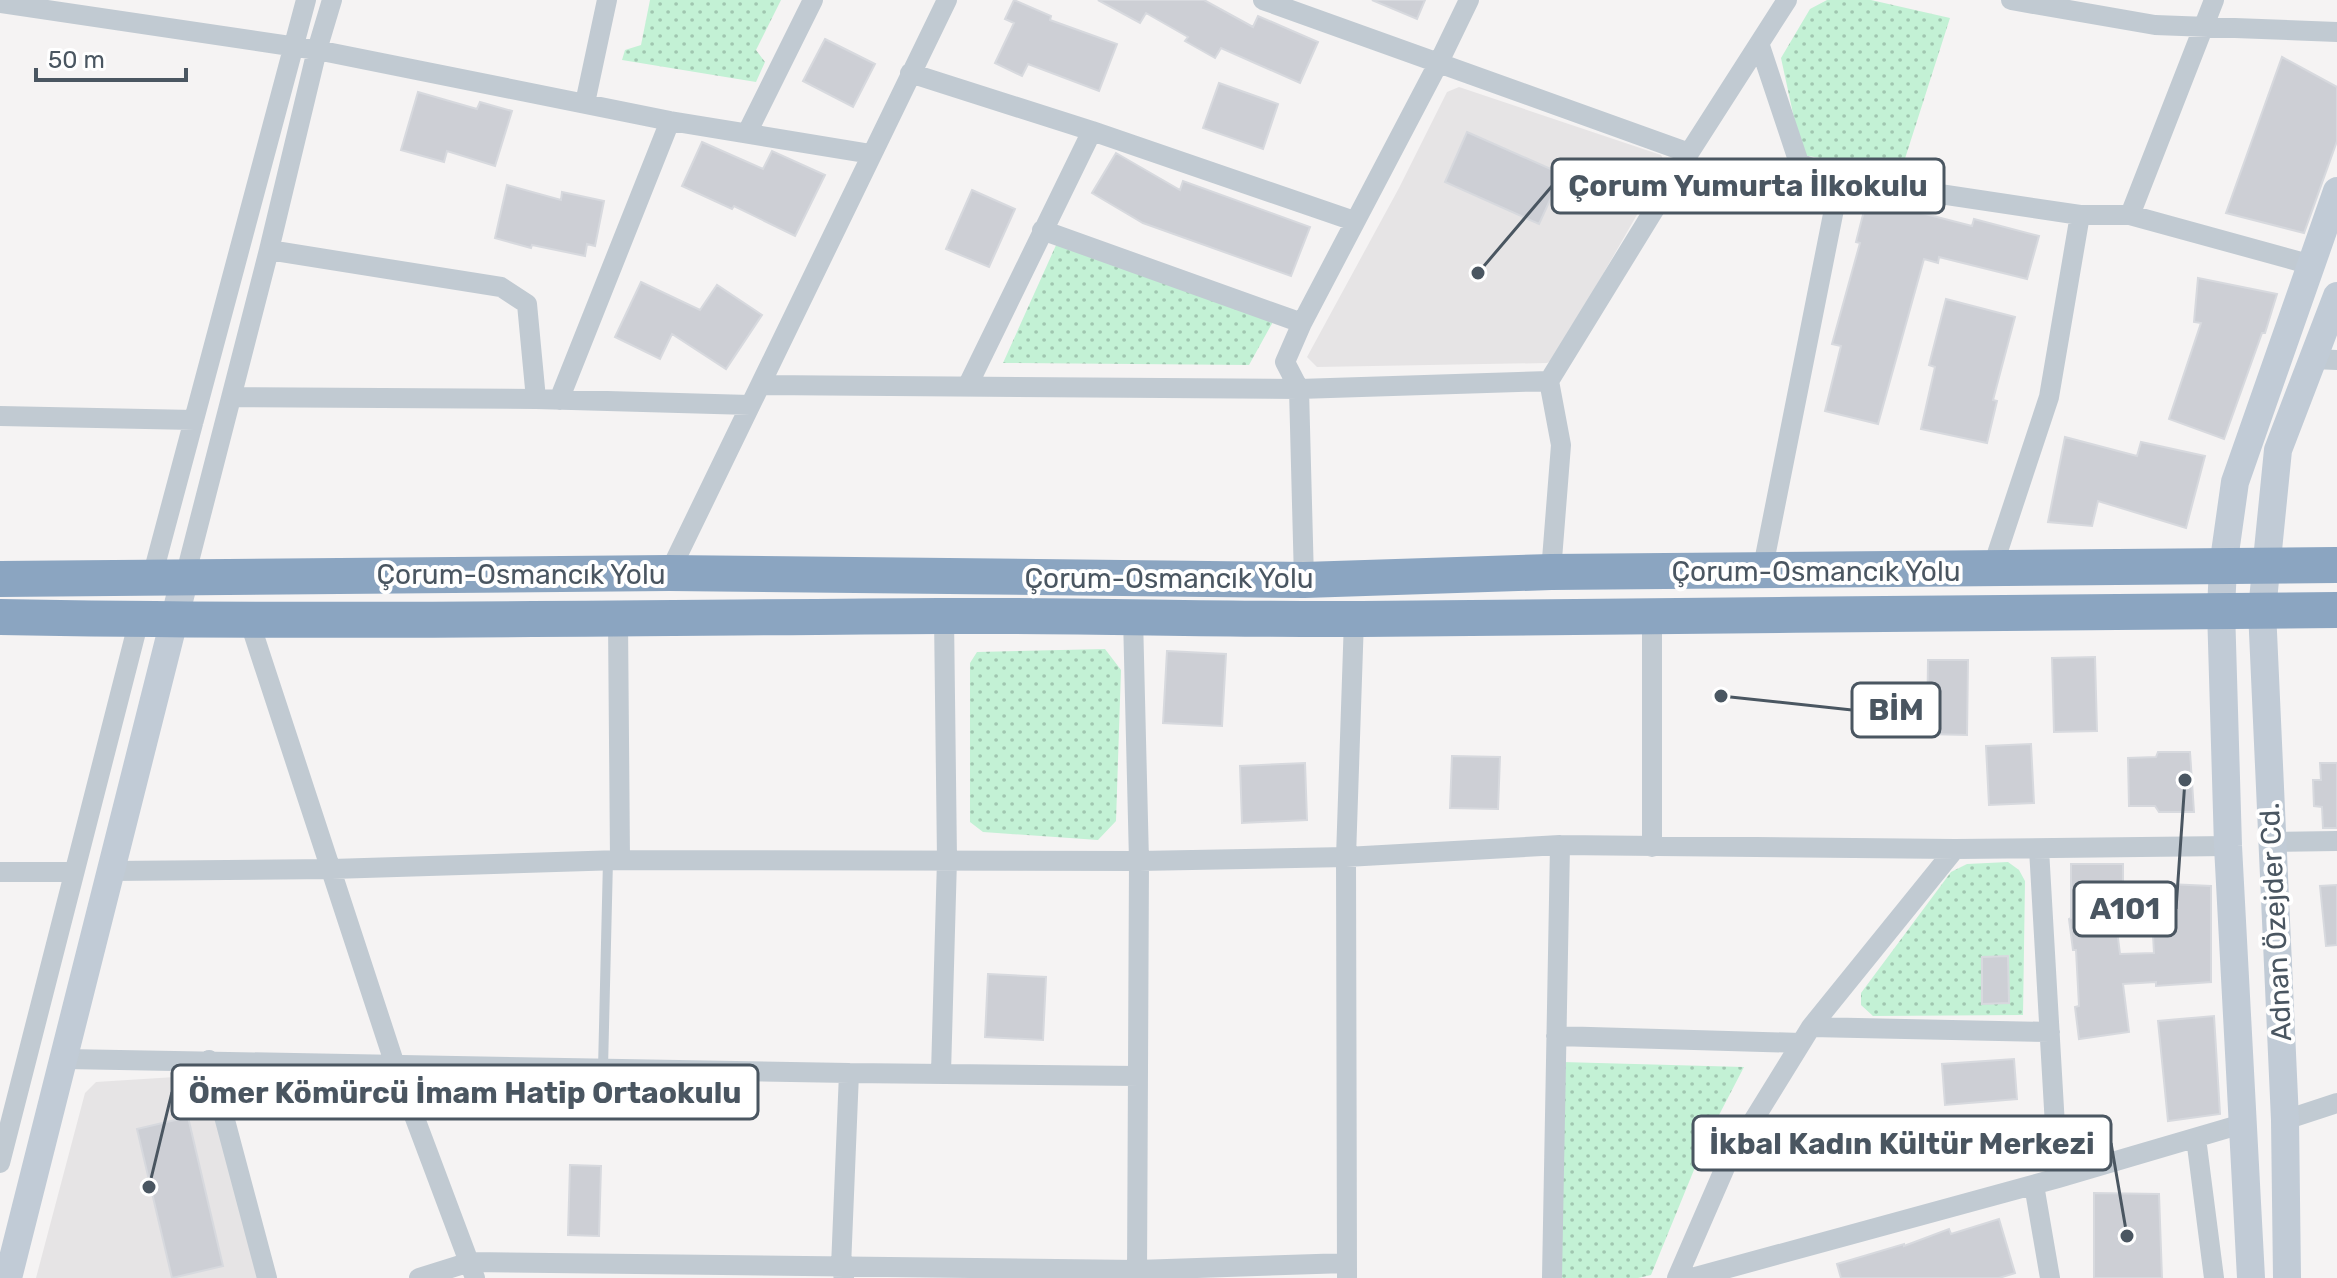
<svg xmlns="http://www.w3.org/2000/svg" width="2337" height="1278" font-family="Rubik,sans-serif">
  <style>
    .education { fill: #e6e4e5 }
    .grass { fill: url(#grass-dots) }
    .building { fill: #cdcfd5; stroke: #d7d9de; stroke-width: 2; fill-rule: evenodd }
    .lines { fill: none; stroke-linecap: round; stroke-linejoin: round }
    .lane { stroke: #c1cad2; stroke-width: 10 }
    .street { stroke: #c1cad2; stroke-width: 20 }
    .secondary { stroke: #c1cbd6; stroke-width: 28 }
    .highway { stroke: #8ba5c1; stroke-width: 36 }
    .labels { text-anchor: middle; stroke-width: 8; stroke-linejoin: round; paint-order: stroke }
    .street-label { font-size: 28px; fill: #4a5661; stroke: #fff }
    .leader { fill: none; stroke: #4a5661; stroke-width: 3 }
    .callout-dot { fill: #4a5661; stroke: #fff; stroke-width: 3 }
    .callout { fill: #fff; stroke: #4a5661; stroke-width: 3 }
    .callout-label { font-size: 30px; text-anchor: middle; font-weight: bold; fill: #4a5661 }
  </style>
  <defs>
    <pattern id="grass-dots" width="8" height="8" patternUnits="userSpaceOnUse" patternTransform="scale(2)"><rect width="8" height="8" fill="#c3f1d5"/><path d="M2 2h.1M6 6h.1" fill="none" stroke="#a0c6b0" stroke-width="1.8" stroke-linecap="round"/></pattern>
  </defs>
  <rect width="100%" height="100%" fill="#f5f3f3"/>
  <path class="education" d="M1459 87 1661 155 1666 164 1555 358 1547 363 1317 367 1307 357 1399 188 1447 92Z
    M191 1076 215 1096 262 1278H36L85 1093 96 1082Z"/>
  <path class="grass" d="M650 0H781L756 50 765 62 756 82 622 60 625 50 641 45Z
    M1827 0H1871L1950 18 1901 171 1802 155 1781 58 1810 9Z
    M1057 243 1274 320 1249 365 1003 363Z
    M1105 649 1121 670 1116 821 1098 840 983 832 970 822V663L977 652Z
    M2008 862 2019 870 2025 881 2023 1015 1873 1016 1861 1005V993L1951 872 1967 864Z
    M1562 1062 1744 1067 1707 1138 1651 1275 1638 1278H1561Z"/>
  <path class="building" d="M1014 0 1051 16 1050 20 1117 44 1099 91 1028 64 1022 76 995 63 1014 23 1005 19Z
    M1098 0H1204L1253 27 1258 16 1318 42 1300 83 1221 48 1215 58 1185 41 1188 37 1146 13 1140 23Z
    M1372 0H1425L1417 19Z
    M825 39 875 64 853 107 803 81Z
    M2282 57 2337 87V141L2304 233 2226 213Z
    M1219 83 1278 104 1263 149 1203 128Z
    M418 92 477 109 480 102 512 111 495 166 447 151 444 162 401 150Z
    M1467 132 1562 174 1539 224 1445 182Z
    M702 142 763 169 772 151 825 175 795 236 734 206 732 209 682 186Z
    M1116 153 1180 190 1183 181 1310 227 1291 276 1143 223 1092 193Z
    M507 185 561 200 562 192 604 201 595 246 587 244 585 256 532 245 531 248 495 238Z
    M972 190 1015 209 989 267 946 249Z
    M1867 199 1972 226 1974 219 2039 236 2027 279 1939 257 1938 263 1924 259 1878 424 1825 411 1841 346 1832 344 1860 243 1856 242Z
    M2198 278 2277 294 2265 333H2262L2224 439 2169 419 2201 323 2194 322Z
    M641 282 700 310 717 285 762 315 726 369 672 334 660 359 615 337Z
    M1946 299 2015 317 1993 400 1997 401 1987 443 1921 429 1935 367 1929 365Z
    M2065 437 2137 456 2141 442 2205 456 2186 528 2098 501 2092 526 2048 522Z
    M1167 651 1226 654 1222 726 1163 723Z
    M2095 657 2097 731 2054 732 2052 658Z
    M1928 660H1968L1967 735 1927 734Z
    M2031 744 2034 803 1989 805 1986 746Z
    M2158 752H2190L2194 812H2159L2155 806H2129L2128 758 2156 757Z
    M1452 756 1500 757 1498 809 1450 808Z
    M1305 763 1307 820 1242 823 1240 766Z
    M2320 763H2337V828H2323L2322 807 2314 806 2313 780H2321Z
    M2071 864H2123V882L2211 886V982L2156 986V982L2123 984 2129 1032 2079 1039 2075 1007 2079 1006 2076 950H2073L2069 919 2071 918ZM2113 899H2151L2154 953 2120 954Z
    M2337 885V945L2326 946 2320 886Z
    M2008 956 2009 1003 1982 1004V957Z
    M988 974 1046 977 1043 1040 985 1037Z
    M2214 1016 2220 1114 2168 1121 2158 1021Z
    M2014 1059 2017 1099 1945 1105 1942 1064Z
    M188 1117 223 1266 172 1278 137 1129Z
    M570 1165 601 1166 599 1236 568 1235Z
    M2094 1193 2159 1194 2162 1278H2094Z
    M1999 1219 2015 1273 1999 1278H1841L1837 1264 1904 1244V1246L1949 1229 1951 1234Z"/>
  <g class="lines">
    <path class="lane" d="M603 1069 608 860"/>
    <path class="street" d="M1263 0 1689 153
      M2011 0 2155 25 2337 32
      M0 3 317 50 670 121 871 154
      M1760 46 1799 163 1840 179 2080 215H2130L2312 265
      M910 73 1092 131 1354 221
      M585 103 607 0
      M747 133 813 0
      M2130 215 2214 0
      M1042 230 1302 323
      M269 250 501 287 527 304 536 399
      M2313 359 2337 360
      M761 385 1299 389 1549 381
      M968 385 1092 131
      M231 397 536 399 750 405
      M559 400 670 121
      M0 416 194 420
      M1992 569 2049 397 2080 215
      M1551 572 1561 445 1549 381 1689 153 1787 0
      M1762 572 1840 179
      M669 573 947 0
      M152 577 306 0
      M185 577 269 250 317 50 332 0
      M1304 580 1299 389 1285 362 1302 323 1439 62 1469 0
      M1652 616V847
      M1133 617 1139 861 1137 1278
      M249 620 395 1065 475 1278
      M618 620 620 860
      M2271 842 2337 841
      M2039 849 2058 1178
      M110 871 332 869 620 860 1139 861 1346 857 1560 845 1955 849 2228 846
      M0 872H74
      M1811 1027 2050 1032
      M1556 1036 1801 1043
      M65 1059 849 1073 1138 1076
      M209 1060 267 1278
      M941 1073 947 859 944 616
      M2285 1120 2337 1103
      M2196 1138 2214 1278
      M0 1163 139 620
      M2034 1185 2050 1278
      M419 1278 470 1262 1137 1270 1347 1263
      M844 1278 841 1267 849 1073
      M1347 1278 1346 857 1354 619
      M1552 1278 1560 845
      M1677 1278 1727 1163 1811 1027 1955 849
      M1692 1278 2058 1178 2242 1124"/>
    <path class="secondary" d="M8 1278 185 577
      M2251 1278 2228 846 2221 609 2223 567 2235 482 2337 191
      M2287 1278 2285 1120 2262 610 2278 450 2337 296"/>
    <path class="highway" d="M0 579 669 573 1304 580 1551 572 2337 565
      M0 617C313 623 626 618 939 616 1080 615 1221 620 1362 619 1687 617 2012 611 2337 610"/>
  </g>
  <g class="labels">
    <g class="street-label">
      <text x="1816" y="581">Çorum-Osmancık Yolu</text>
      <text x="521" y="584">Çorum-Osmancık Yolu</text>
      <text x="1169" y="588">Çorum-Osmancık Yolu</text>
      <text transform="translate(2275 922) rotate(-93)" y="10">Adnan Özejder Cd.</text>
    </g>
  </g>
  <path class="leader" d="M1478 273L1552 186M1721 696L1852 710M2185 780L2176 909M149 1187L172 1092M2127 1236L2111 1143"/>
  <g class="callout-dot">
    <circle cx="1478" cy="273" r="8"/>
    <circle cx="1721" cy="696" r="8"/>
    <circle cx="2185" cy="780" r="8"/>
    <circle cx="149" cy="1187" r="8"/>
    <circle cx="2127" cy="1236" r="8"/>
  </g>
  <g class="callout">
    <rect x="1552" y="159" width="392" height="54" rx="8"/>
    <rect x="1852" y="683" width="88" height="54" rx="8"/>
    <rect x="2074" y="882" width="102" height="54" rx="8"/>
    <rect x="172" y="1065" width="586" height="54" rx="8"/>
    <rect x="1693" y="1116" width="418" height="54" rx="8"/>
  </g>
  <g class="callout-label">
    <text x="1748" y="196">Çorum Yumurta İlkokulu</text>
    <text x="1896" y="720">BİM</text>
    <text x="2125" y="919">A101</text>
    <text x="465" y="1103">Ömer Kömürcü İmam Hatip Ortaokulu</text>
    <text x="1902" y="1154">İkbal Kadın Kültür Merkezi</text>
  </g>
  <path d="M36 68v12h150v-12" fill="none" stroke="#4a5661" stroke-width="4"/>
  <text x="48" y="68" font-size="24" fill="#4a5661" stroke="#ffffff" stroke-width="6" paint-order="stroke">50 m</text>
</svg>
